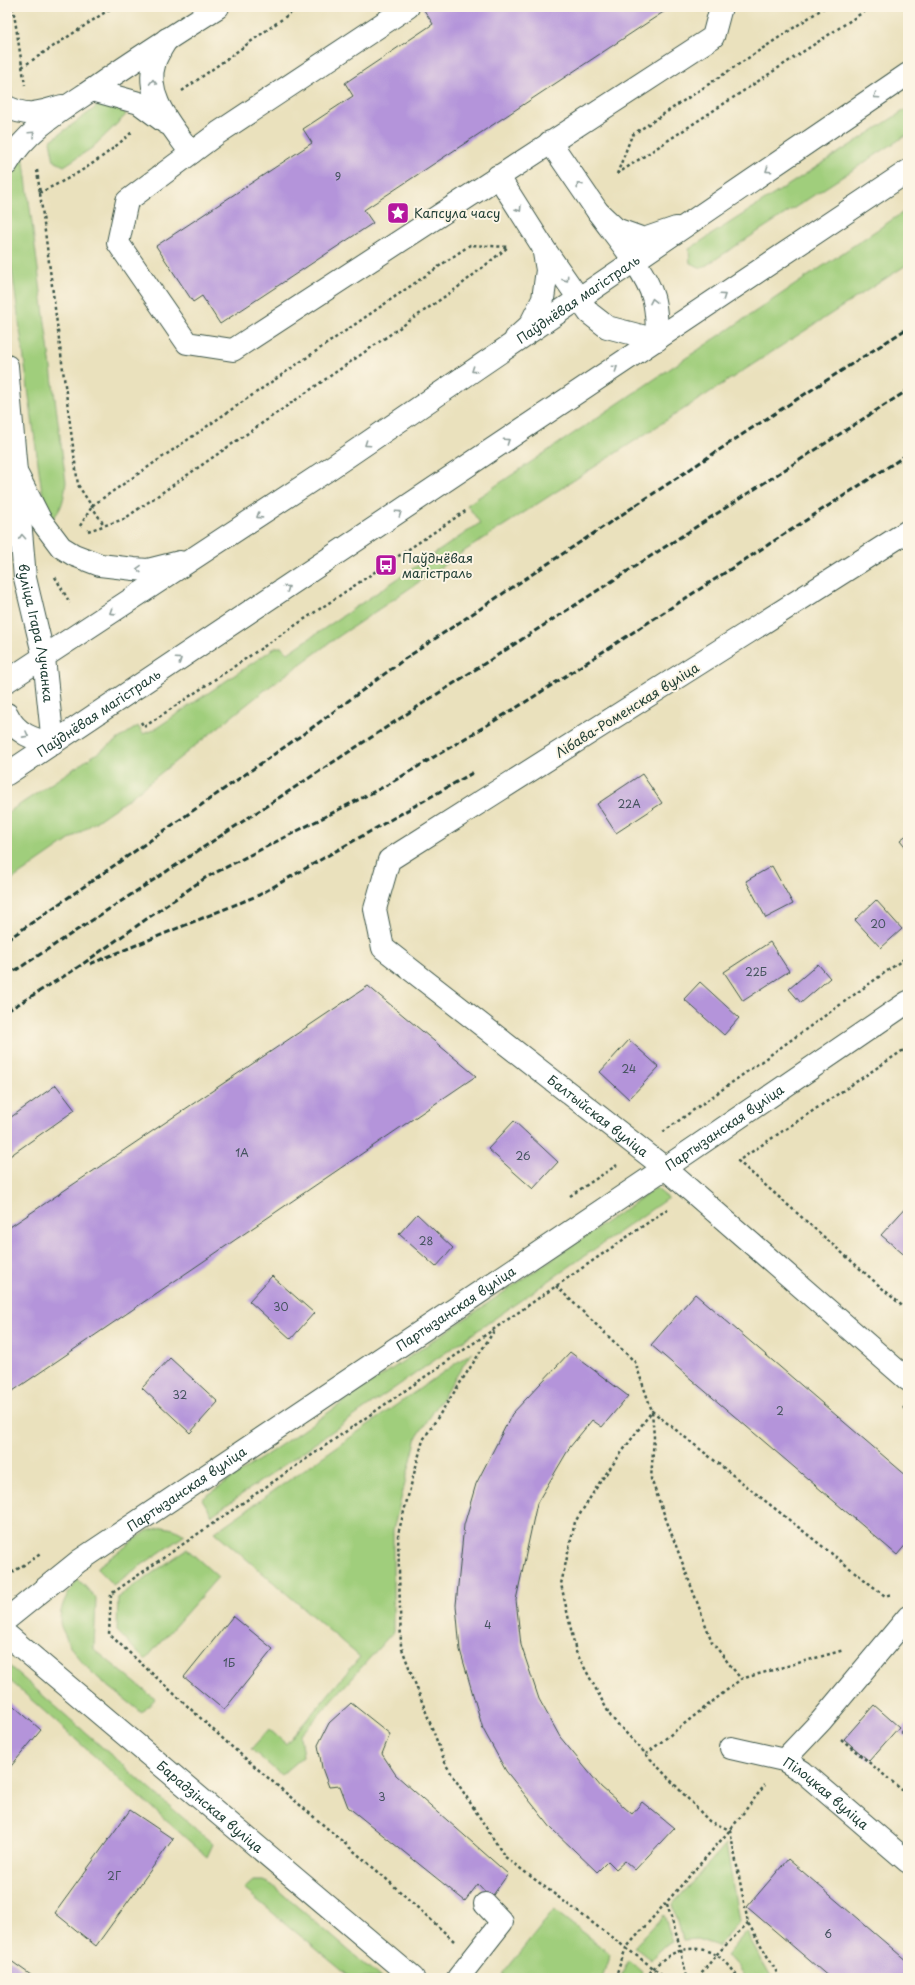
<svg xmlns="http://www.w3.org/2000/svg" width="915" height="1985" font-family="'Playpen Sans',sans-serif">
  <style>
    .green { fill: #a0ce7c; stroke: #608658 }
    .building { fill: #b494da }
    .lines { fill: none; stroke-linecap: round; stroke-linejoin: round }
    .minor-casing { stroke: #3d5649; stroke-width: 24 }
    .major-casing { stroke: #3d5649; stroke-width: 24 }
    .path { stroke: #3d5649; stroke-width: 2.5; stroke-dasharray: 3 3; stroke-linecap: butt }
    .minor { stroke: #fff; stroke-width: 22 }
    .major { stroke: #fff; stroke-width: 22 }
    .rail { stroke: #1f3d34; stroke-width: 3; stroke-dasharray: 6 3; stroke-linecap: butt }
    .oneway { stroke: #8f9e9a }
    .labels { text-anchor: middle; stroke-width: 4; stroke-linejoin: round; paint-order: stroke }
    .number-label { font-size: 11px; fill: #44535e }
    .poi-label { font-size: 13px; fill: #1f3d34; stroke: #fcf5e5; text-anchor: start }
    .street-label { font-size: 13px; fill: #1f3d34; stroke: #fcf5e5 }
  </style>
  <rect width="100%" height="100%" fill="#fcf5e5"/>
  <filter id="ink" filterUnits="userSpaceOnUse"><feTurbulence type="fractalNoise" baseFrequency=".025" numOctaves="2"/><feDisplacementMap in="SourceGraphic" scale="8" xChannelSelector="R" yChannelSelector="G"/><feConvolveMatrix kernelMatrix="1 2 1 2 8 2 1 2 1" color-interpolation-filters="sRGB"/></filter>
  <filter id="wash" filterUnits="userSpaceOnUse"><feTurbulence type="fractalNoise" baseFrequency=".012" numOctaves="4" result="noise"/><feDisplacementMap in="SourceGraphic" scale="16" xChannelSelector="R" yChannelSelector="G"/><feGaussianBlur stdDeviation="0.9" result="paint"/><feColorMatrix in="noise" values="0 0 0 0 0 0 0 0 0 0 0 0 0 0 0 0 0 1.4 0 .05"/><feComposite in="paint" operator="in"/></filter>
  <g filter="url(#wash)">
    <rect width="100%" height="100%" fill="#eae1bd"/>
    <path class="green" d="M7 60 12 98 7 95Z
      M109 102 121 106 126 115 92 148 64 166 54 161 50 141 99 105Z
      M908 108V134L702 268 690 263 689 249Z
      M23 155 66 482C64 497 63 509 52 519L45 503 41 485 7 233V172Z
      M908 209V264L463 552 332 641 265 690 127 800 7 883V813L138 726 143 734 155 729 276 647H282L288 653 480 523 467 505Z
      M656 1188 668 1198 212 1515 202 1499Z
      M472 1352 417 1437 393 1530V1632L300 1736 303 1756 281 1775 251 1749 269 1729 286 1744 360 1657 215 1532Z
      M163 1527 174 1529 185 1535 113 1585 96 1568 147 1531Z
      M187 1549 218 1577 145 1660 117 1631 118 1597Z
      M78 1579 96 1598 94 1649 155 1699 142 1713C114 1689 77 1668 64 1633 62 1629 60 1625 60 1621 60 1605 68 1592 78 1579Z
      M7 1664 213 1844 207 1857 7 1678Z
      M726 1844 739 1922 718 1946 697 1939 683 1940 673 1904Z
      M253 1881H263L272 1885 381 1978H351L244 1889Z
      M554 1910 610 1954 602 1978H506L502 1975Z
      M664 1915 673 1942 659 1950 651 1960 634 1947Z
      M746 1932 772 1978H745L738 1967 727 1955Z
      M628 1960 643 1972 641 1978H621Z"/>
    <g id="blocks">
      <path class="building" d="M422 7H671L364 210 373 223 220 324 202 296 193 302 156 246 312 143 303 129 353 96 345 83 433 24Z
        M642 774 662 803 616 833 597 804Z
        M908 834V850L900 840Z
        M772 866 793 904 766 918 746 881Z
        M876 900 902 929 881 948 855 920Z
        M770 942 789 971 743 1001 724 972Z
        M818 964 830 978 801 1003 789 989Z
        M700 982 739 1018 724 1035 684 999Z
        M368 986 476 1076 7 1395V1229Z
        M629 1040 659 1067 629 1099 600 1072Z
        M56 1085 75 1110 7 1158V1120Z
        M514 1121 558 1162 533 1189 488 1149Z
        M908 1205V1258L881 1235Z
        M417 1214 453 1248 436 1267 399 1234Z
        M272 1276 314 1313 291 1339 249 1301Z
        M695 1294 908 1477V1542L897 1555 651 1345Z
        M570 1352 628 1396 602 1427 592 1420 570 1447 537 1503 516 1600 521 1645 539 1699 560 1737 601 1787 632 1814 642 1802 674 1828 635 1870 625 1861 616 1869 608 1861 597 1872 552 1829 506 1771 483 1729 460 1650 456 1605 464 1525 476 1484 512 1414Z
        M170 1358 218 1402 190 1433 142 1388Z
        M233 1616 273 1649 224 1710 184 1677Z
        M7 1700 41 1730 7 1771Z
        M351 1703 390 1734 382 1754 396 1775 508 1874 491 1898 478 1884 465 1901 348 1807 340 1786 329 1787 322 1768 318 1745 329 1723Z
        M874 1705 899 1727 869 1761 844 1739Z
        M908 1723V1739L900 1732Z
        M130 1810 173 1839 96 1946 55 1913Z
        M788 1859 908 1962V1978H830L747 1907Z
        M7 1958 35 1978H7Z"/>
    </g>
  </g>
  <g filter="url(#ink)">
    <use href="#blocks" fill-opacity="0" stroke="#3d5649" stroke-width="1"/>
    <g class="lines">
      <g class="minor-casing">
        <g id="minor">
          <path d="M408 7 218 133 127 201 118 243 187 343 233 350 713 37 721 7"/>
          <path d="M167 39C163 46 158 53 155 61 143 96 172 126 191 153"/>
          <path d="M92 90 139 103 166 123"/>
          <path d="M7 107C30 118 39 112 62 106"/>
          <path d="M550 142 598 212 616 229 644 239 676 228"/>
          <path d="M7 164C26 130 65 108 96 87 136 59 177 33 218 7"/>
          <path d="M498 176 543 247 547 270 543 299 530 325 516 338"/>
          <path d="M543 247 589 313 607 327 657 340C657 326 657 311 653 297 645 270 615 236 598 212"/>
          <path id="s1" d="M7 366 25 578 44 658 53 744C33 739 16 734 7 714"/>
          <path id="s2" d="M908 531 389 860 375 909 383 948 665 1168 908 1380"/>
          <path id="s3" d="M7 1619 79 1561 665 1168 908 1002"/>
          <path id="s4" d="M7 1635 413 1978"/>
          <path id="s5" d="M731 1748 784 1760 803 1772 908 1862"/>
          <path d="M784 1760 821 1721 908 1617"/>
          <path d="M458 1978 502 1922 485 1904"/>
        </g>
      </g>
      <g class="major-casing">
        <g id="major">
          <path d="M18 476 40 519 61 547 74 555 100 565 134 569 148 570 180 562"/>
          <path id="s6" d="M7 681 326 471 908 74"/>
          <path id="s7" d="M7 774 908 171"/>
        </g>
      </g>
      <path class="path" d="M13 7 25 85
        M22 67 113 7
        M182 91 299 7
        M37 170 78 485 104 525
        M617 174 871 7
        M617 174 632 135 825 7
        M39 193C77 175 100 161 132 132
        M80 526 93 505 470 245 509 247
        M88 531 124 519 457 288 508 247
        M381 557 386 565
        M55 577 70 603
        M141 722 144 727 467 510
        M908 1047 738 1161 908 1311
        M663 1132 908 956
        M570 1196 617 1165
        M556 1286 635 1362 652 1411 654 1437 651 1479 712 1642 741 1679 844 1650
        M494 1331 423 1440 398 1534 401 1646 446 1765 505 1857 626 1948 615 1978
        M903 1407 908 1411
        M7 1576 42 1553
        M841 1739 908 1795
        M646 1754 741 1679
        M667 1904 681 1950 686 1978
        M454 1941 383 1876 232 1747 109 1634 111 1594 669 1208
        M646 1978C671 1940 715 1938 738 1978
        M667 1978 626 1948 730 1830 765 1785
        M698 1978 716 1955 748 1923
        M780 1978 748 1923 730 1830 709 1821 611 1717 576 1652 561 1584 575 1522 600 1482 652 1411 885 1596 892 1594"/>
      <use href="#minor" class="minor"/>
      <use href="#major" class="major"/>
      <path class="rail" d="M7 940 309 730 406 658 749 430 908 328
        M90 964 259 895 474 772
        M7 976 425 702 908 390
        M7 1011 74 970 205 878 389 784 524 703 908 454"/>
    </g>
    <defs><path id="oneway-chevron" d="M-2-3.5L2.5 0L-2 3.5" fill="none" stroke-width="1.6" stroke-linecap="round" stroke-linejoin="round"/></defs>
    <g class="oneway">
      <use href="#oneway-chevron" transform="translate(153 82) rotate(-91)"/>
      <use href="#oneway-chevron" transform="translate(876 96) rotate(146)"/>
      <use href="#oneway-chevron" transform="translate(32 134) rotate(-43)"/>
      <use href="#oneway-chevron" transform="translate(768 170) rotate(146)"/>
      <use href="#oneway-chevron" transform="translate(579 185) rotate(-124)"/>
      <use href="#oneway-chevron" transform="translate(519 209) rotate(57)"/>
      <use href="#oneway-chevron" transform="translate(566 279) rotate(55)"/>
      <use href="#oneway-chevron" transform="translate(723 296) rotate(-34)"/>
      <use href="#oneway-chevron" transform="translate(653 301) rotate(-102)"/>
      <use href="#oneway-chevron" transform="translate(615 368) rotate(-34)"/>
      <use href="#oneway-chevron" transform="translate(474 370) rotate(146)"/>
      <use href="#oneway-chevron" transform="translate(507 441) rotate(-34)"/>
      <use href="#oneway-chevron" transform="translate(367 444) rotate(146)"/>
      <use href="#oneway-chevron" transform="translate(399 513) rotate(-34)"/>
      <use href="#oneway-chevron" transform="translate(259 516) rotate(147)"/>
      <use href="#oneway-chevron" transform="translate(22 537) rotate(-94)"/>
      <use href="#oneway-chevron" transform="translate(139 569) rotate(-178)"/>
      <use href="#oneway-chevron" transform="translate(287 588) rotate(-34)"/>
      <use href="#oneway-chevron" transform="translate(112 612) rotate(147)"/>
      <use href="#oneway-chevron" transform="translate(179 660) rotate(-34)"/>
      <use href="#oneway-chevron" transform="translate(26 735) rotate(29)"/>
    </g>
  </g>
  <defs>
    <g id="sight-square" transform="scale(1.15)"><rect x="-9" y="-9" width="18" height="18" rx="4" fill="#b5179e" stroke="#fcf5e5"/><path d="M0-6L1.8-2.2L6-1.7L2.9 1.2L3.7 5.4L0 3.3L-3.7 5.4L-2.9 1.2L-6-1.7L-1.8-2.2Z" fill="#fff"/></g>
    <g id="bus-square" transform="scale(1.15)"><rect x="-9" y="-9" width="18" height="18" rx="4" fill="#b5179e" stroke="#fcf5e5"/><path d="M-5-6H5V4H4V6H2V4H-2V6H-4V4H-5ZM-3.5-4V0h7V-4ZM-3.5 1.2v1.5H-2V1.2ZM2 1.2v1.5H3.5V1.2Z" fill="#fff"/></g>
  </defs>
  <g fill-rule="evenodd">
    <use href="#sight-square" x="398" y="213"/>
    <use href="#bus-square" x="386" y="565"/>
  </g>
  <g class="labels">
    <g class="number-label">
      <text x="338" y="181">9</text>
      <text x="629" y="808">22А</text>
      <text x="878" y="928">20</text>
      <text x="756" y="976">22Б</text>
      <text x="629" y="1073">24</text>
      <text x="242" y="1157">1А</text>
      <text x="523" y="1160">26</text>
      <text x="426" y="1245">28</text>
      <text x="281" y="1311">30</text>
      <text x="180" y="1399">32</text>
      <text x="780" y="1415">2</text>
      <text x="488" y="1629">4</text>
      <text x="229" y="1667">1Б</text>
      <text x="382" y="1801">3</text>
      <text x="114" y="1880">2Г</text>
      <text x="828" y="1938">6</text>
    </g>
    <g class="poi-label">
      <text x="414" y="218">Капсула часу</text>
      <text x="402" y="563">Паўднёвая<tspan x="402" dy="15">магістраль</tspan></text>
    </g>
    <g class="street-label">
      <text dy="5" stroke="none"><textPath href="#s6" startOffset="687">Паўднёвая магістраль</textPath></text>
      <text dy="5" stroke="none"><textPath href="#s1" startOffset="269">вуліца Ігара Лучанка</textPath></text>
      <text transform="translate(627 710) rotate(-32)" y="5">Лібава-Роменская вуліца</text>
      <text dy="5" stroke="none"><textPath href="#s7" startOffset="110">Паўднёвая магістраль</textPath></text>
      <text dy="5" stroke="none"><textPath href="#s2" startOffset="978">Балтыйская вуліца</textPath></text>
      <text dy="5" stroke="none"><textPath href="#s3" startOffset="870">Партызанская вуліца</textPath></text>
      <text dy="5" stroke="none"><textPath href="#s3" startOffset="546">Партызанская вуліца</textPath></text>
      <text dy="5" stroke="none"><textPath href="#s3" startOffset="222">Партызанская вуліца</textPath></text>
      <text dy="5" stroke="none"><textPath href="#s5" startOffset="108">Пілоцкая вуліца</textPath></text>
      <text dy="5" stroke="none"><textPath href="#s4" startOffset="266">Барадзінская вуліца</textPath></text>
    </g>
  </g>
  <rect width="915" height="1985" fill="none" stroke="#fcf5e5" stroke-width="24"/>
</svg>
